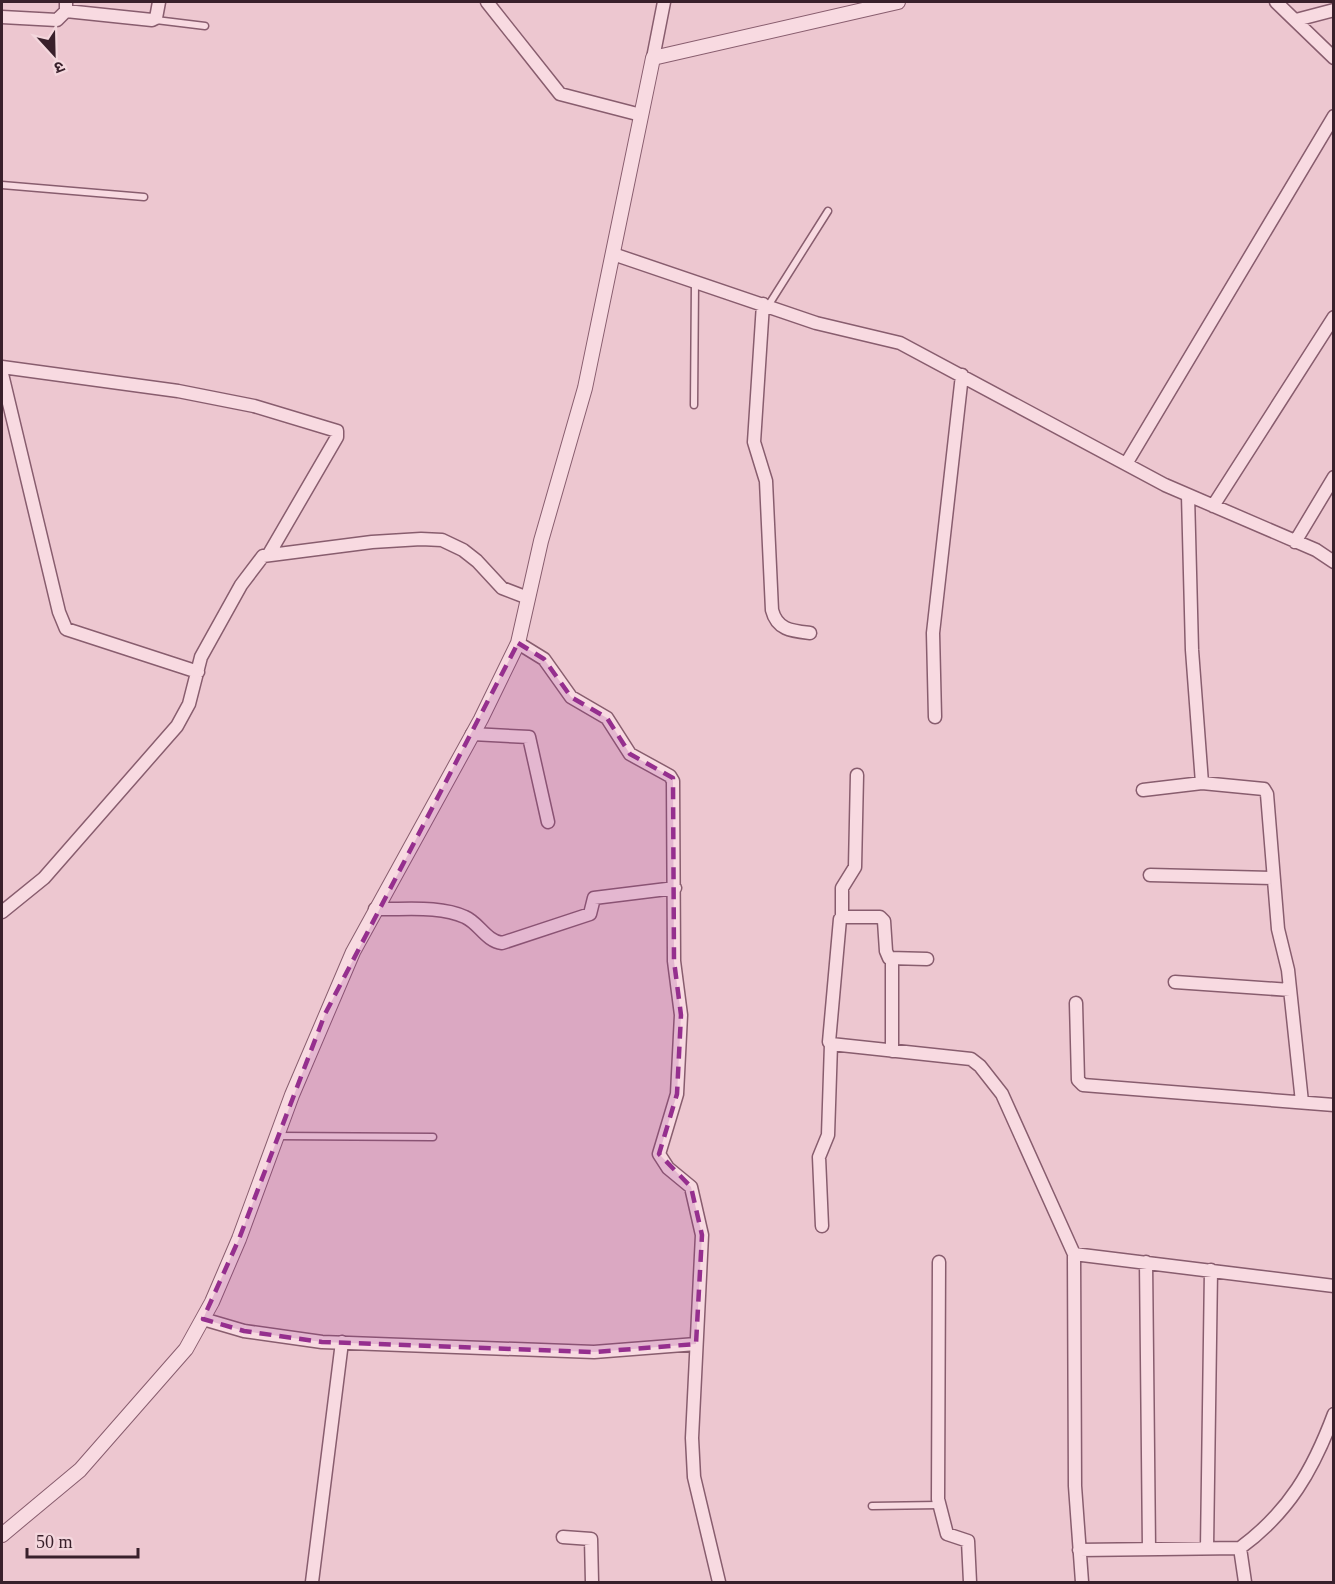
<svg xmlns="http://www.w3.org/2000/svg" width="1335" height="1584" font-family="'Times New Roman','Noto Sans Devanagari',serif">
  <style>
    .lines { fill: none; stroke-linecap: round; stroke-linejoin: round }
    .service-casing { stroke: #885d6e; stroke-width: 9 }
    .minor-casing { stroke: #885d6e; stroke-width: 15 }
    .tertiary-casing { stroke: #885d6e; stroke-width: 16 }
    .service { stroke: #f8dae1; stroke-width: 6 }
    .minor { stroke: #f8dae1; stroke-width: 12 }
    .tertiary { stroke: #f8dae1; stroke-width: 14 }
    .marked { fill: #952f8e; fill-opacity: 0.2; stroke: #952f8e; stroke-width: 4.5; stroke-dasharray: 12 8; stroke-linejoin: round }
  </style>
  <rect width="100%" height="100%" fill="#edc7d0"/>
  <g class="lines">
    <g class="service-casing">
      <path id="service" d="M156 20 205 26
        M2 185 144 197
        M768 306 828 211
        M694 405 695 282
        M277 1136 433 1137
        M872 1506 939 1505"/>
    </g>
    <g class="minor-casing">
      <path id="minor" d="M487 2 560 94 641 115
        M1276 2 1334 58
        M66 11 152 20 156 18 159 2
        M2 17 57 20 66 11V2
        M1296 20 1334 10
        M653 58 664 2
        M613 254 816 323 900 343 1165 485 1316 550 1334 562
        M763 304 754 442 766 481 772 610C777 630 792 631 810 633
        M2 367 178 391 254 406 337 431V437L269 554
        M2 374 59 612 66 629 198 672
        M1126 464 1334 116
        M1188 495 1192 650 1202 783 1264 789 1267 794 1278 929 1288 970 1302 1102
        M1213 506 1334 317
        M1295 542 1334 477
        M518 643 544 659 571 697 607 718 630 754 670 776 673 781 674 961 681 1015 677 1094 659 1154 668 1168 691 1187 702 1235 692 1438 694 1477 719 1582
        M935 717 933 633 962 375
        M472 734 529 737 548 822
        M1143 790 1202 783
        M1150 875 1273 878
        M375 909C403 910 439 905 465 917 479 923 486 941 502 943L590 914 594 898 675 888
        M2 912 44 878 177 726 189 704 201 657 241 585 263 556 372 542 421 539 442 540 463 550 477 561 502 588 528 598
        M842 917V888L855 867 857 775
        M927 959 889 958 886 951 884 921 880 917H842L840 919 829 1042 831 1044 971 1059 980 1066 1002 1094 1074 1254 1075 1486 1082 1582
        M1175 982 1290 990
        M1076 1003 1078 1080 1083 1085 1334 1105
        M892 1051V959
        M822 1226 819 1157 828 1135 831 1044
        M1074 1254 1334 1286
        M939 1262 938 1499 947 1534 968 1541 970 1582
        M1146 1262 1149 1549
        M203 1319 244 1331 322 1342 594 1352 696 1344
        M563 1537 591 1539 592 1582
        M1207 1548 1211 1270
        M1240 1548C1289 1512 1313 1470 1334 1414
        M1079 1550 1240 1548 1245 1582
        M312 1582 342 1342"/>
    </g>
    <g class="tertiary-casing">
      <path id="tertiary" d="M2 1535 80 1470 186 1349 212 1302 239 1239 292 1095 353 952 481 719 518 643 541 541 585 388 653 58 898 2"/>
    </g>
    <use href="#service" class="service"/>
    <use href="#minor" class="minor"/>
    <use href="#tertiary" class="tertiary"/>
  </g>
  <path class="marked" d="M518 643 544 659 571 697 607 718 630 754 673 778 674 961 681 1015 677 1094 659 1154 691 1187 702 1235 696 1344 594 1352 322 1342 244 1331 203 1319 239 1239 325 1014Z"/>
  <rect width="1335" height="1584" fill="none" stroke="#39202b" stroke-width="6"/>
  <g transform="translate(54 54) rotate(158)" stroke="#f4d7dd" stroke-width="4.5" paint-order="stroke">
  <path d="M0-4.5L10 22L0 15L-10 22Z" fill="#39202b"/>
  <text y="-9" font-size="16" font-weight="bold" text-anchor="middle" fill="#39202b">उ</text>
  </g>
  <path d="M27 1548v9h111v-9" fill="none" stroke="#39202b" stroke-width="3"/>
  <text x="36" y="1548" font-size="18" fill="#39202b" stroke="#f4d7dd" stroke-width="4.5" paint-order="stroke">50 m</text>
</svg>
